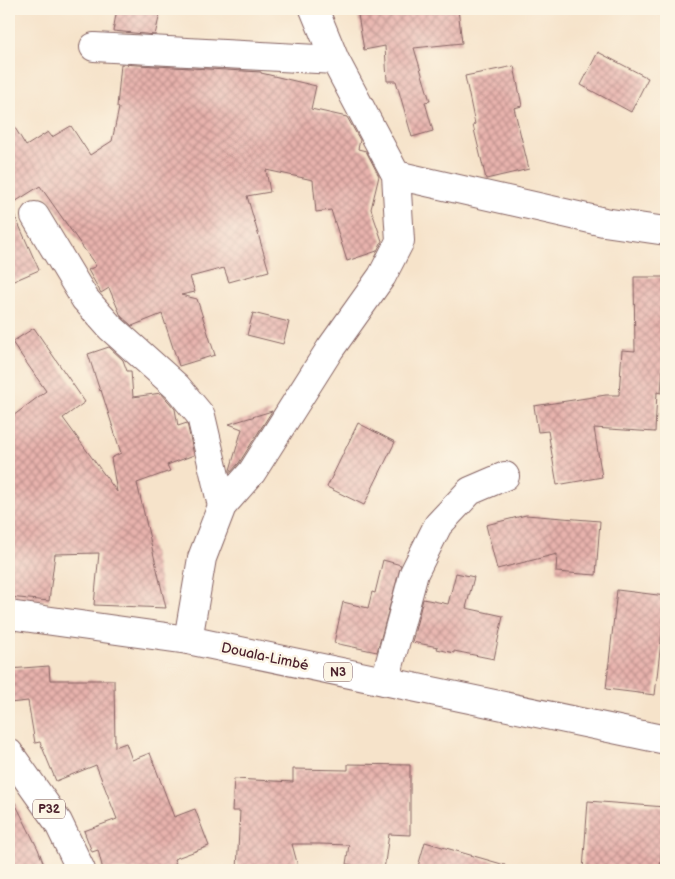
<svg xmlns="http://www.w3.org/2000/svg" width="675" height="879" font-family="'Balsamiq Sans',sans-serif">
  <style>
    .building { fill: url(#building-cross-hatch) }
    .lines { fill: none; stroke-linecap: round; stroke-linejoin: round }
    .minor-casing { stroke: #866463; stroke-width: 30 }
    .major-casing { stroke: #866463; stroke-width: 30 }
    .highway-casing { stroke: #866463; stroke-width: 30 }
    .minor { stroke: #fff; stroke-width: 28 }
    .major { stroke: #fff; stroke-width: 28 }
    .highway { stroke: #fff; stroke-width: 28 }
    .labels { text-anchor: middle; stroke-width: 5; stroke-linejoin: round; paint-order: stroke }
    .shield { fill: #fcf5e5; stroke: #7f5f63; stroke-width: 1 }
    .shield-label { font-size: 12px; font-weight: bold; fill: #4a1f2b }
    .street-label { font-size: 14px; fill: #4a1f2b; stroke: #fcf5e5 }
  </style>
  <defs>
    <pattern id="building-cross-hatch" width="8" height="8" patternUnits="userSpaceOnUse" patternTransform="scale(1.25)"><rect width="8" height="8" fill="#e8b3ad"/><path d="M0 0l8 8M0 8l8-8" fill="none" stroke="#be918d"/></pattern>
  </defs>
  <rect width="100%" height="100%" fill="#fcf5e5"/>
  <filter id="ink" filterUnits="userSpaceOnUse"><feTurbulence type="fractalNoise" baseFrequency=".02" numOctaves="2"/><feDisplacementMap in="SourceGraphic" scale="10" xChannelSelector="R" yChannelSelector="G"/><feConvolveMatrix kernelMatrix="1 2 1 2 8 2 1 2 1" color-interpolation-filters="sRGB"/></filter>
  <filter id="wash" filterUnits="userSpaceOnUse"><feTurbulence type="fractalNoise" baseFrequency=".0096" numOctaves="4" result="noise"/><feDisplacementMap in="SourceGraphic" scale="20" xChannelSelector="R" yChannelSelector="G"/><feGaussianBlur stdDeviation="1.12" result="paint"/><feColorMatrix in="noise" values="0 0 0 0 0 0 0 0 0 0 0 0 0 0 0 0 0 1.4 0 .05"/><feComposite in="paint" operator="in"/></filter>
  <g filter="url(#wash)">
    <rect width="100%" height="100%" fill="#f6e3ca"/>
    <g id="blocks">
      <path class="building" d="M117 9H161L155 35 113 31Z
        M357 9H458L462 43 414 48 430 101 425 102 433 131 412 137 396 81H387L385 46 364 50Z
        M598 52 648 78 631 112 581 85Z
        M121 64 261 72V73L316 86 311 109 347 117 360 140 358 149 366 151 379 176 371 209 382 241 377 251 347 261 331 210 316 212 313 180 266 170 270 192 247 196 269 271 229 282 224 268 190 277 195 292 181 295 197 299 215 355 179 366 162 314 132 326 121 316 109 288 101 293 88 270 96 266 40 186 10 205 39 270 9 283V118L26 146 48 132 52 137 71 126 90 155 112 141 119 108 117 107Z
        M514 66 522 106 514 108 529 169 486 179 473 125 475 124 465 76Z
        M634 277H666V330L661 393 657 392 655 432 594 428 602 477 557 485 548 431 538 432 534 406 606 395H619L622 350 635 351Z
        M253 313 289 322 283 344 247 335Z
        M34 328 85 402 63 418 117 492 111 458 121 453 101 390 100 391 88 354 109 347 123 360 127 371H131L133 397 161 393 175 409 178 426 187 423 194 455 167 465 170 471 137 483 166 608 94 605 99 553 55 554 49 601 9 597V419L46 391 12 342Z
        M272 411 239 463 230 473V470L242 429 229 424Z
        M358 423 395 442 364 505 327 487Z
        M526 515 600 521 596 575 556 572 557 554 497 569 486 525Z
        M383 560 401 565 377 652 334 643 343 602 368 608 372 592 375 593Z
        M456 573 474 577 466 608 503 616 494 659 454 651V653L437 649 438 647 412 642 423 599 448 604Z
        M617 590 666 596 655 695 606 689Z
        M49 666 50 680H114L115 747 126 743 132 760 150 753 174 817 195 809 209 846 174 859 178 870H103L98 850 92 852 84 831 117 819 96 765 56 781 40 742 35 743 28 701 9 703V669Z
        M348 764 410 765V835L389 834 384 870H351L352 865 346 864 349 845 320 844H292L299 870H237L240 811H232L234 779 293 782V769L348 770Z
        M9 791 38 849 46 870H9Z
        M588 801 665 807 660 870H583Z
        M425 842 505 865V870H417Z"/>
    </g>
  </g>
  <g filter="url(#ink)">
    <use href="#blocks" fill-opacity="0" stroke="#866463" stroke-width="1"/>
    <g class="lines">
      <g class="minor-casing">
        <path id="minor" d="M94 47 335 60
          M396 175 604 222 666 231
          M35 216 85 299 110 327 177 387 201 416 222 506
          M188 640 202 558 222 506 252 472 330 349 382 276 400 241 396 175 335 60 314 9
          M385 681 414 573 438 525 470 491 505 476"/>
      </g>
      <g class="major-casing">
        <path id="major" d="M9 753 58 822 81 870"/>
      </g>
      <g class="highway-casing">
        <path id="highway" d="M9 615 188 640 666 740"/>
      </g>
      <use href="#minor" class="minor"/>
      <use href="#major" class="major"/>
      <use href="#highway" class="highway"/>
    </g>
  </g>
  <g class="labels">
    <g class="shield">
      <rect x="324" y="662.5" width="28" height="19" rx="4"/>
      <rect x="33" y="799.5" width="32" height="19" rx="4"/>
    </g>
    <g class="shield-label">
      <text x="338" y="676">N3</text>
      <text x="49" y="813">P32</text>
    </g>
    <g class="street-label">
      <text transform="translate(265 656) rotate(12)" y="5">Douala-Limbé</text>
    </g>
  </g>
  <rect width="675" height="879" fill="none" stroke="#fcf5e5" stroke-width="30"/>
</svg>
